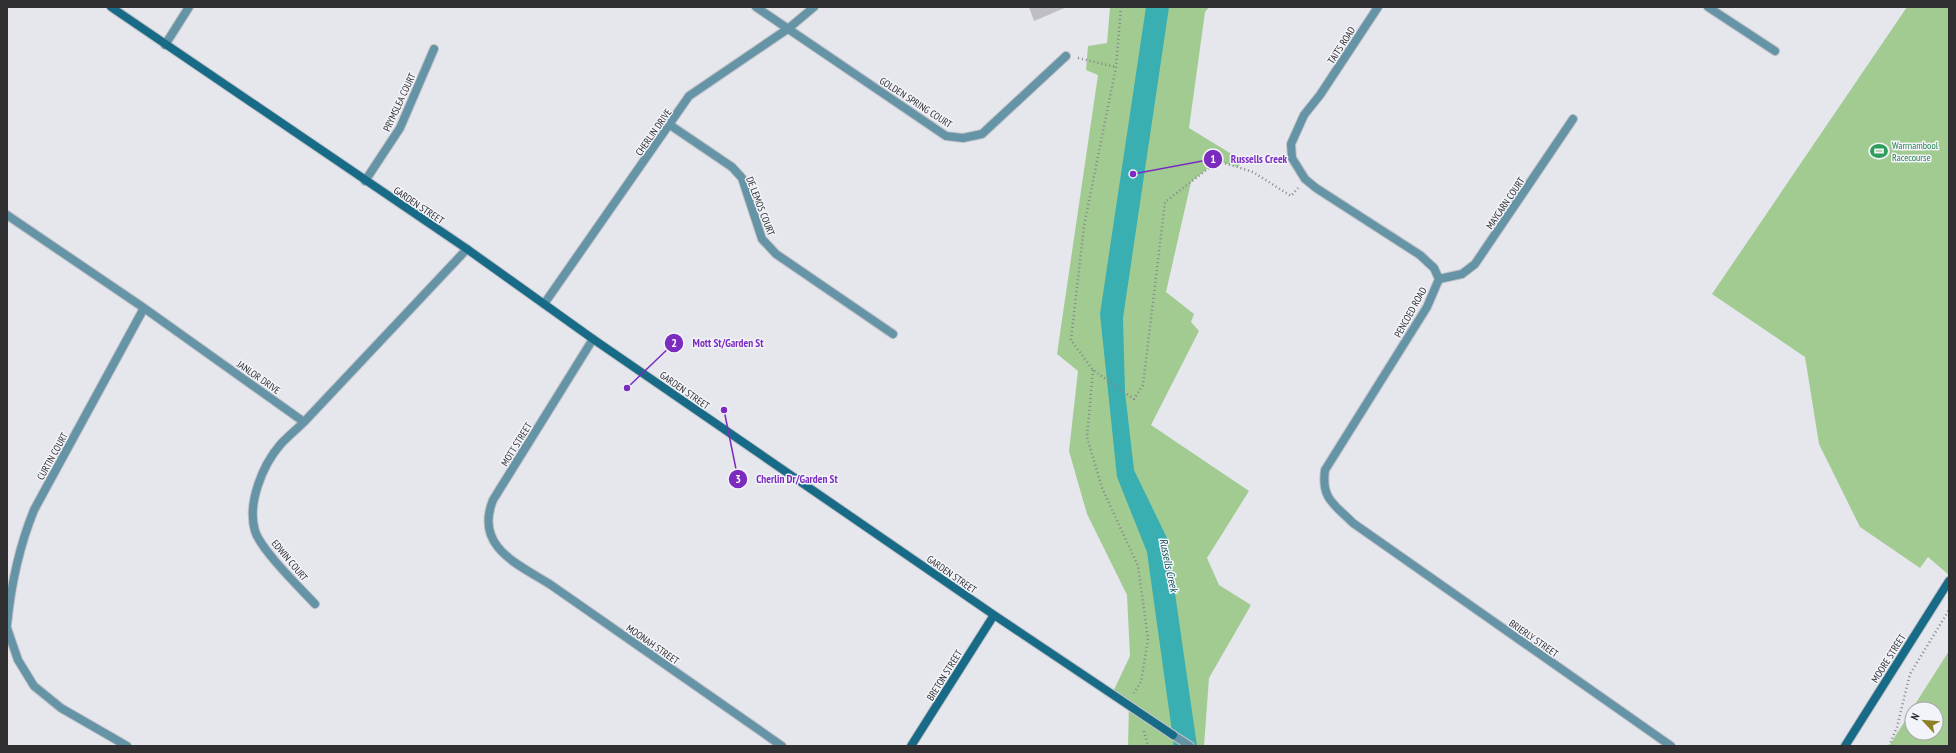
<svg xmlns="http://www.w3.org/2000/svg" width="1956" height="753" font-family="'PT Sans Narrow',sans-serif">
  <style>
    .green { fill: #a2cb92 }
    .water { fill: #39afb1 }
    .building { fill: #bebec4 }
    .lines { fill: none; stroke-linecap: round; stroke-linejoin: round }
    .street-casing { stroke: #c2c2c8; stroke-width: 10 }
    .secondary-casing { stroke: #c2c2c8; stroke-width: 10 }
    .path { stroke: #85858a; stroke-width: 2.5; stroke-dasharray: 1 3; stroke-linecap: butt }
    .street { stroke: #6694a7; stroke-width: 8 }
    .secondary { stroke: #176b87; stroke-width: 8 }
    .labels { text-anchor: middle; stroke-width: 3; stroke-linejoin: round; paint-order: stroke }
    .street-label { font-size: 10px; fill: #303032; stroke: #f3f4fa }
    .leisure-label { font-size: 10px; fill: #27864d; stroke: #f3f4fa; text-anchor: start }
    .water-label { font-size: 11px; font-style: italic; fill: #074e50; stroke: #f3f4fa }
    .leader { fill: none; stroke: #7b2cbf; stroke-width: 1.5 }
    .callout-dot { fill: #7b2cbf; stroke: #f3f4fa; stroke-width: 1.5 }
    .mark-label { font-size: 12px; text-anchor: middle; font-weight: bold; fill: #fff }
    .callout-label { font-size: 11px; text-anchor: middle; font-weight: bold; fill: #7b2cbf; stroke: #f3f4fa; stroke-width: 3; stroke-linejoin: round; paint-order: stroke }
  </style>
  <rect width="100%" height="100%" fill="#e6e6ed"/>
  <path class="green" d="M1110 7H1209L1205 12 1189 128 1243 161 1238 167 1217 161 1191 182 1166 292 1194 314 1191 322 1199 331 1151 425 1249 491 1207 558 1219 585 1251 605 1209 678 1204 746H1128L1129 705 1112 694 1130 656 1127 595 1087 514 1069 451 1078 371 1057 354 1098 75 1086 70 1088 46 1107 43Z
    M1907 7H1949V575L1928 557 1920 568 1860 527 1819 444 1805 357 1712 294Z
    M1949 651V746H1889L1912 710V733H1936V709H1912Z"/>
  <path class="water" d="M1146 7H1169L1123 318 1125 392 1134 470 1167 538 1197 746H1174L1147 552 1117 477 1100 314Z"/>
  <path class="building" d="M1029 7H1067L1034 21Z"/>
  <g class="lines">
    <g class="street-casing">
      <path id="street" d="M756 7 946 136 963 138 982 134 1066 56
        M1378 7 1320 95 1304 115 1291 144 1292 158 1305 179 1316 188 1420 255 1434 268 1439 279 1427 307 1325 470C1321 499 1334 504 1353 523L1671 746
        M1708 7 1775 51
        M165 45 189 7
        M670 125 732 167 742 178 762 239 776 254 893 334
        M365 181 400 128 434 49
        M7 215 144 308 304 422 467 249
        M1439 279 1462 274 1475 264 1573 119
        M544 304 689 96 789 28 814 7
        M593 339 493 500C474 547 518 564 551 585L782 746
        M304 422C296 430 287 437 280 445 262 466 247 504 255 531 261 550 300 588 315 604
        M7 625C11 584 19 547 34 510L144 308
        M7 628 18 660 34 686 61 708 127 746
        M1173 735 1190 746"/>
    </g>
    <g class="secondary-casing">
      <path id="secondary" d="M111 7 467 249 593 339 994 615 1173 735
        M911 746 994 615
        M1845 746 1949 581"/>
    </g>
    <path class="path" d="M1121 7 1116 67 1084 226 1071 340 1093 370 1134 399 1143 385 1165 202 1218 161 1253 172 1291 196 1298 188
      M1078 58 1116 67
      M1093 370 1087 437 1102 488 1138 566 1148 639 1141 682 1133 694
      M1144 731 1148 746
      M1889 746 1897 727 1910 674 1949 610"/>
    <use href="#street" class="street"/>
    <use href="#secondary" class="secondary"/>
  </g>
  <defs>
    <g id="stadium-bare" transform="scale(1.38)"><path d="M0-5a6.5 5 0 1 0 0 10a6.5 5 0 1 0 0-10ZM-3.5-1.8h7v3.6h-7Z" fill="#2e9e5b" stroke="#f3f4fa" stroke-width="2.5" paint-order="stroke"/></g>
  </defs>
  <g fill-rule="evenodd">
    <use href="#stadium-bare" x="1879" y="151"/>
  </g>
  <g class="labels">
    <g class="street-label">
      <text transform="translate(1341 45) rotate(-57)" y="4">TAITS ROAD</text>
      <text transform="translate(399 102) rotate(-65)" y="4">PRYMSLEA COURT</text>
      <text transform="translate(916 102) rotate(33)" y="4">GOLDEN SPRING COURT</text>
      <text transform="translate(653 132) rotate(-55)" y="4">CHERLIN DRIVE</text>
      <text transform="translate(1505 203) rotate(-56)" y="4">MAYCARN COURT</text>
      <text transform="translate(419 205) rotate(34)" y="4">GARDEN STREET</text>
      <text transform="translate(761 206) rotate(69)" y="4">DE LEMOS COURT</text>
      <text transform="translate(1410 312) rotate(-61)" y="4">PENCOED ROAD</text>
      <text transform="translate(259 377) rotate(35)" y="4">JANLOR DRIVE</text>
      <text transform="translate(685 390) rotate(35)" y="4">GARDEN STREET</text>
      <text transform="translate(516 444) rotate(-58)" y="4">MOTT STREET</text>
      <text transform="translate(52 456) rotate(-61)" y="4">CURTIN COURT</text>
      <text transform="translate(290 560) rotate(50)" y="4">EDWIN COURT</text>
      <text transform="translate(952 574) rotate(35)" y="4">GARDEN STREET</text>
      <text transform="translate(1534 638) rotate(35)" y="4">BRIERLY STREET</text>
      <text transform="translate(653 644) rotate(35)" y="4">MOONAH STREET</text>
      <text transform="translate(1888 658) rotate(-58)" y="4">MOORE STREET</text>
      <text transform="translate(944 675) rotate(-58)" y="4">BRETON STREET</text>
    </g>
    <g class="leisure-label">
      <text x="1892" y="149">Warrnambool<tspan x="1892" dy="12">Racecourse</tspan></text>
    </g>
    <g class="water-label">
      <text transform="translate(1169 565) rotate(78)" y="4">Russells Creek</text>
    </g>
  </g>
  <path class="leader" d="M1133 174L1213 159M627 388L674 343M724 410L738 479"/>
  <g class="callout-dot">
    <circle cx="1133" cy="174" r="4"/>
    <circle cx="627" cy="388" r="4"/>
    <circle cx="724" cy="410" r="4"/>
    <circle cx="1213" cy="159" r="10"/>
    <circle cx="674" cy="343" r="10"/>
    <circle cx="738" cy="479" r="10"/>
  </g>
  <g class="mark-label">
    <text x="1213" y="163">1</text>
    <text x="674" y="347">2</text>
    <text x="738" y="483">3</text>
  </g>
  <g class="callout-label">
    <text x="1259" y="163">Russells Creek</text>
    <text x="728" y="347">Mott St/Garden St</text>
    <text x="797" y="483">Cherlin Dr/Garden St</text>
  </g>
  <rect width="1956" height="753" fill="none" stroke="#303032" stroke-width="16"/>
  <g transform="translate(1924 721) rotate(296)"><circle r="19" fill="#f3f4fa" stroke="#a5a6aa"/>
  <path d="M0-3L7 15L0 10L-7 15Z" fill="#8d8027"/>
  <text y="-6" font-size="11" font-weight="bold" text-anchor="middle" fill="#303032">N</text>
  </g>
</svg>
